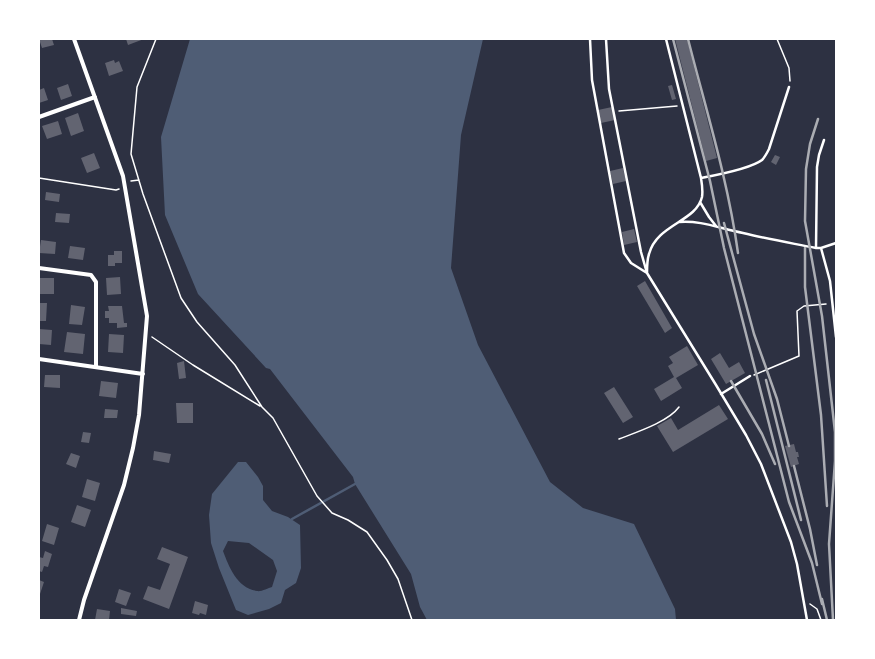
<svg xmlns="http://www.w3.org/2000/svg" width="875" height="659" font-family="Cabin,sans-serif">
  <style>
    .water { fill: #4f5d75; fill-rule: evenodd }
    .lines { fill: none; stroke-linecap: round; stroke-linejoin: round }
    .stream { stroke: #4f5d75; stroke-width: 2.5 }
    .building { fill: #626471 }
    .path { stroke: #fff; stroke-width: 1.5 }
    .service { stroke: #fff; stroke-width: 2.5 }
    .minor { stroke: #fff; stroke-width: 4 }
    .rail { stroke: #abadb3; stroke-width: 2.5 }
  </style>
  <rect width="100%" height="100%" fill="#2d3142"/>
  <path class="water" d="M190 39H483L461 135 451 268 478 345 550 482 583 508 634 524 675 609 676 620H427L420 607 411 574 355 484 353 477 270 369 266 368 198 294 165 215 161 137Z
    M238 462H246L258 477 263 486V500L272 511 288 517 300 525 301 568 296 583 285 590 281 603 269 609 248 615 236 610 219 568 211 543 209 515 212 494ZM228 541 249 543 273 560 277 571 272 587C268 588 261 592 257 591 237 588 229 567 223 551Z"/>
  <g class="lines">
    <path class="stream" d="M292 519 355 484"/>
  </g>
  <path class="building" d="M39 39H52L54 45 42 48Z
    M126 39H144L128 45Z
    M675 39H687L717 158 706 161Z
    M114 60 115 63 119 61 123 71 109 76 105 63Z
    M68 84 72 96 61 100 57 88Z
    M672 85 676 99 672 100 668 86Z
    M44 88 48 100 39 103V90Z
    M612 107 615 120 601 123 598 110Z
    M78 113 84 131 71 136 65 118Z
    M58 121 62 134 47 139 42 126Z
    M94 153 100 168 87 173 81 158Z
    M775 155 780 157 776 165 771 162Z
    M623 168 626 181 613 184 610 171Z
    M46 192 60 194 59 202 45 200Z
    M56 213 70 214 69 223 55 222Z
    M634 229 637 242 624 245 622 232Z
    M41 240 56 242 55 254 39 253Z
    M70 246 85 248 83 260 68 258Z
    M114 251H122V263H115V266H108V255H114Z
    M120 277 121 294 107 295 106 278Z
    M40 278H54V294H40Z
    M645 281 672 328 665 333 637 286Z
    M39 303H47L46 321H39Z
    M71 305 85 307 82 325 69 324Z
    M108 306H122L124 323H127V327L117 328V323H109V318H105V311H109Z
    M39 329 52 330 51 345 39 344Z
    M67 332 85 334 83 354 64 352Z
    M109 334 124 335 123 353 108 352Z
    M687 346 698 365 676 378 682 388 661 401 654 389 674 377 668 366 673 363 669 357Z
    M720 353 729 368 739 362 745 373 726 384 711 359Z
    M184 361 186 378 179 379 177 363Z
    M45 375H60V388L44 387Z
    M101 381 118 383 116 398 99 396Z
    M614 387 633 417 623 423 604 393Z
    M176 403H193V423H177Z
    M719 405 728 419 673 452 657 426 671 418 678 430Z
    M105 409 118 410 117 418H104Z
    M83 432 91 433 89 443 81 442Z
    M794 444 796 452H798L799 457H797L799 464 791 467 785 446Z
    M154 451 171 454 169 463 153 460Z
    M71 453 80 456 76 468 66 464Z
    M87 479 100 483 95 501 82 497Z
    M77 505 91 510 85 527 71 522Z
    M47 524 59 528 54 545 42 541Z
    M162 547 188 557 169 609 143 599 148 586 160 590 170 564 157 559Z
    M45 551 52 554 48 567 44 566 42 572 39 571V557L43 558Z
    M39 580 44 582 39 597Z
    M119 589 131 593 126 606 115 602Z
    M195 601 208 605 206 615 200 613 199 615 192 613Z
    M121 608 137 611 136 616 121 614Z
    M97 609 110 611 109 620H95Z"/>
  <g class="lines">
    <path class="path" d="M156 39 137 87 131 154 143 194 181 298 197 322 235 365 262 407 273 418 317 496 332 513 348 520 367 532 387 560 398 579 412 620
      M777 39 789 68 790 81
      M619 111 677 106
      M39 178 116 190 119 189
      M131 181 139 180
      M152 337 193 365 260 406
      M754 375 799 356 797 311 804 306 826 304
      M619 439C637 432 668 422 679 407
      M810 604 817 609 821 620"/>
    <path class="service" d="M590 39 592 80 624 253 631 263 647 273C647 267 647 260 649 254 657 224 696 222 702 197 703 191 702 184 701 178L666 39
      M606 39 609 89 641 252 647 273 716 385 746 435 761 464 791 542 797 564 807 620
      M701 178C717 175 750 169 762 160 765 157 767 153 769 149L789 87
      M700 202 709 217 716 226
      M679 222C701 220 721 229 743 233 767 239 791 243 816 248H821L836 243
      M816 248 817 167 819 155 824 140
      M821 248 830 281 836 337
      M721 394 750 376"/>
    <path class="minor" d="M74 39 123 176 147 316 139 415 133 448 124 485 84 600 79 620
      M39 117 95 97
      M39 268 91 275 96 282V367
      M39 359 143 374"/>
    <path class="rail" d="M673 39 710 181 724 248 789 502 812 563 822 604
      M688 39C706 110 728 180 738 253
      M818 119 810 144 806 169 805 221 822 316 835 432V461L829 544 833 620
      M724 223 754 334 777 399 789 446
      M805 248V287L821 415 827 506
      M766 380 801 520
      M731 381 762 434 775 464
      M794 466 810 529 817 565
      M822 599 827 620"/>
  </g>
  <rect width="875" height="659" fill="none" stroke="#ffffff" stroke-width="80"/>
</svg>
